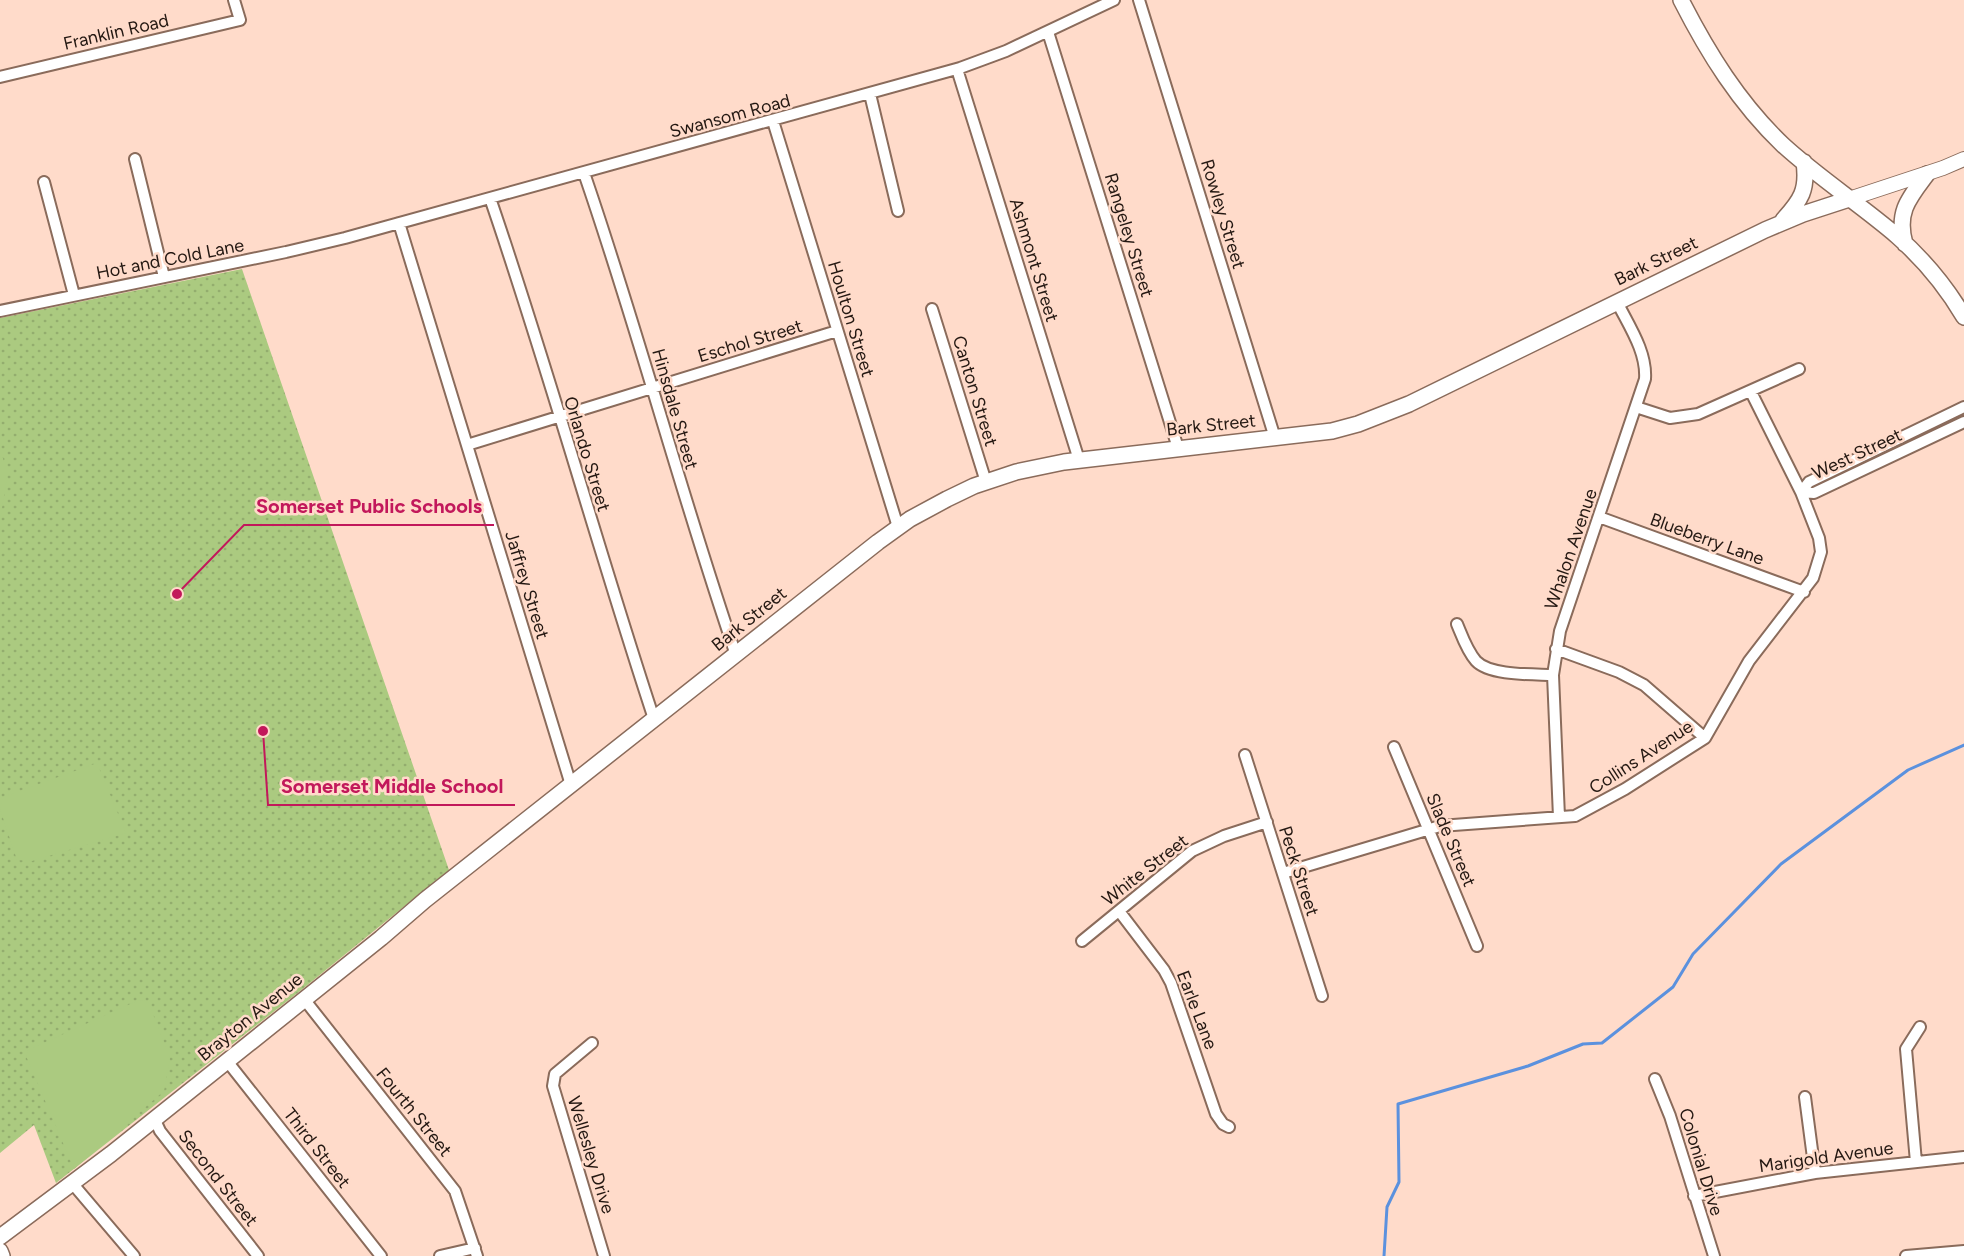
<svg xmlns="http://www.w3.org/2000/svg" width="1964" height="1256" font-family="Figtree,sans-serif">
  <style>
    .park { fill: url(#park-dots) }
    .pitch { fill: #abca80 }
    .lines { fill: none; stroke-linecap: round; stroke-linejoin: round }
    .stream { stroke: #5b91de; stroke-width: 3 }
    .minor-casing { stroke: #8a6b5b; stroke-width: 14 }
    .tertiary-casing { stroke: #8a6b5b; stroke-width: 16 }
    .secondary-casing { stroke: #8a6b5b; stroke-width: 18 }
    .minor { stroke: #fff; stroke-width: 10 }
    .tertiary { stroke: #fff; stroke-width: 14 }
    .secondary { stroke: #fff; stroke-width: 15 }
    .labels { text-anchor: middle; stroke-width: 5; stroke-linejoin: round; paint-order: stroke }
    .street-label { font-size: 18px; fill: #241812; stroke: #ffdbca }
    .leader { fill: none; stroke: #c2185b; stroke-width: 2 }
    .callout-dot { fill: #c2185b; stroke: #ffdbca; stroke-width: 2 }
    .callout-label { font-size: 20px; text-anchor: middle; font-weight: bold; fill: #c2185b; stroke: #ffdbca; stroke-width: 5; stroke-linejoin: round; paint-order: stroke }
  </style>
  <defs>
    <pattern id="park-dots" width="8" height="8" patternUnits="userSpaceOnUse" patternTransform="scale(1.5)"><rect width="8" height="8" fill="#abca80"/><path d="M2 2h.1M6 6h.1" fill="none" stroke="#93ad6e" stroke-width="1.8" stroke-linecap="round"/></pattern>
  </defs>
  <rect width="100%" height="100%" fill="#ffdbca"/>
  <path class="park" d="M242 269 449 870 300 991 56 1183 34 1125 0 1153V318Z"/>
  <path class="pitch" d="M0 458H3L7 478 0 520Z
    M97 763 126 833 32 861 17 860 0 809 3 797Z
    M139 1000 148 1001 170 1058 164 1091 74 1169 26 1056 28 1050Z"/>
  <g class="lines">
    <path class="stream" d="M1384 1256 1387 1207 1399 1182 1398 1104 1528 1066 1583 1044 1602 1043 1673 987 1693 954 1781 864 1908 770 1964 745"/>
    <g class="minor-casing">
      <path id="minor" d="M1139 0 1275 438
        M1048 32 1178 448
        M957 69 1079 460
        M0 77 240 20 234 0
        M870 94 898 211
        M773 121 898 527
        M135 159 164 277
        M584 173C639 332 681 495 736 655
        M44 182 74 295
        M490 198C549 370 597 546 654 719
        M399 223 571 785
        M932 309 986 482
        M0 311 286 252 345 238 960 68 1006 51 1114 0
        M1636 407 1670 418 1698 414 1799 369
        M467 445 837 331
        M1801 492 1809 482 1964 407
        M1801 492 1814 493 1964 422
        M1599 517 1804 592
        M1457 624C1462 636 1467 651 1476 661 1490 676 1534 674 1553 675
        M1556 649 1619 672 1644 685 1705 738
        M1394 747 1477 946
        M1245 755 1322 996
        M1559 817 1553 675 1560 631 1645 379C1647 352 1629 326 1617 302
        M1283 873 1440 826 1575 816 1625 789 1705 738 1749 661 1813 578 1821 552 1819 538 1801 492 1751 392
        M1119 911 1164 970 1171 983 1216 1114 1223 1124 1229 1127
        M1082 941 1192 851 1224 836 1267 822
        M304 999 455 1191 477 1256
        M592 1043 555 1074 553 1086 604 1256
        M227 1061 381 1256
        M1655 1079 1670 1116 1714 1256
        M1805 1097 1815 1173
        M154 1118 160 1131 258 1256
        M1916 1162 1906 1049 1920 1027
        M72 1183 134 1256
        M1694 1196 1815 1173 1964 1157
        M440 1256 475 1248
        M1906 1256 1964 1251"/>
    </g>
    <g class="tertiary-casing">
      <path id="tertiary" d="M1849 199 1943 168 1964 159"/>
    </g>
    <g class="secondary-casing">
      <path id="secondary" d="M1681 0C1708 53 1739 103 1783 145 1819 178 1861 205 1897 236 1923 259 1947 288 1964 317
        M1783 220C1801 200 1808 190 1804 162
        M1905 244C1896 212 1909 198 1927 174
        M0 1237 111 1154 381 938 425 900 878 542 910 519 947 499 974 486 1016 472 1064 462 1332 431 1358 424 1409 404 1765 230 1803 214 1849 199
        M0 1251 2 1256"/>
    </g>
    <use href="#minor" class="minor"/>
    <use href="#tertiary" class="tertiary"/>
    <use href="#secondary" class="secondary"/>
  </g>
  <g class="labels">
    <g class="street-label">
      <text transform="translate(116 32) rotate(-13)" y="6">Franklin Road</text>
      <text transform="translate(730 116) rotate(-15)" y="6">Swansom Road</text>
      <text transform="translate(1223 214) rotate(73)" y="6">Rowley Street</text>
      <text transform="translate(1129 235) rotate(73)" y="6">Rangeley Street</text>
      <text transform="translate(170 259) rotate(-11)" y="6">Hot and Cold Lane</text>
      <text transform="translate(1034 260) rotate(73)" y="6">Ashmont Street</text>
      <text transform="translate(1656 261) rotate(-26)" y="6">Bark Street</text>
      <text transform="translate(851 319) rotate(73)" y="6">Houlton Street</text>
      <text transform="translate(750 341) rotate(-17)" y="6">Eschol Street</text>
      <text transform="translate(975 391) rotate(73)" y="6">Canton Street</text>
      <text transform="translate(675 409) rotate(74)" y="6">Hinsdale Street</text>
      <text transform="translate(1211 425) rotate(-6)" y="6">Bark Street</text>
      <text transform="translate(587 454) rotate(73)" y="6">Orlando Street</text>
      <text transform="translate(1857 454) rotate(-25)" y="6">West Street</text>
      <text transform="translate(1707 539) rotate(20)" y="6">Blueberry Lane</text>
      <text transform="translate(1571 549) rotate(-71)" y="6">Whalon Avenue</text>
      <text transform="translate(527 585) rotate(73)" y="6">Jaffrey Street</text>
      <text transform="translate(749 619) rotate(-39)" y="6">Bark Street</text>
      <text transform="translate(1641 757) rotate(-33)" y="6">Collins Avenue</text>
      <text transform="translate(1451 840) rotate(67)" y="6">Slade Street</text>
      <text transform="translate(1145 870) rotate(-38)" y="6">White Street</text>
      <text transform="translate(1299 871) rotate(72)" y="6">Peck Street</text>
      <text transform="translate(1197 1010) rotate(69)" y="6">Earle Lane</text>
      <text transform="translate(250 1017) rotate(-39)" y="6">Brayton Avenue</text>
      <text transform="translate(414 1112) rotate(51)" y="6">Fourth Street</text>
      <text transform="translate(317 1148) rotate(52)" y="6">Third Street</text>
      <text transform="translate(591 1155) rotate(73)" y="6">Wellesley Drive</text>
      <text transform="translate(1826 1157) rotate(-8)" y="6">Marigold Avenue</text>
      <text transform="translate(1701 1162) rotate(73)" y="6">Colonial Drive</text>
      <text transform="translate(218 1178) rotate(52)" y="6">Second Street</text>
    </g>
  </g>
  <path class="leader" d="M177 594L244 525H494M263 731L268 805H515"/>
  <g class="callout-dot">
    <circle cx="177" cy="594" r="6"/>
    <circle cx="263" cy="731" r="6"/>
  </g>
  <g class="callout-label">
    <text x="369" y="513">Somerset Public Schools</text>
    <text x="392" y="793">Somerset Middle School</text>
  </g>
</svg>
